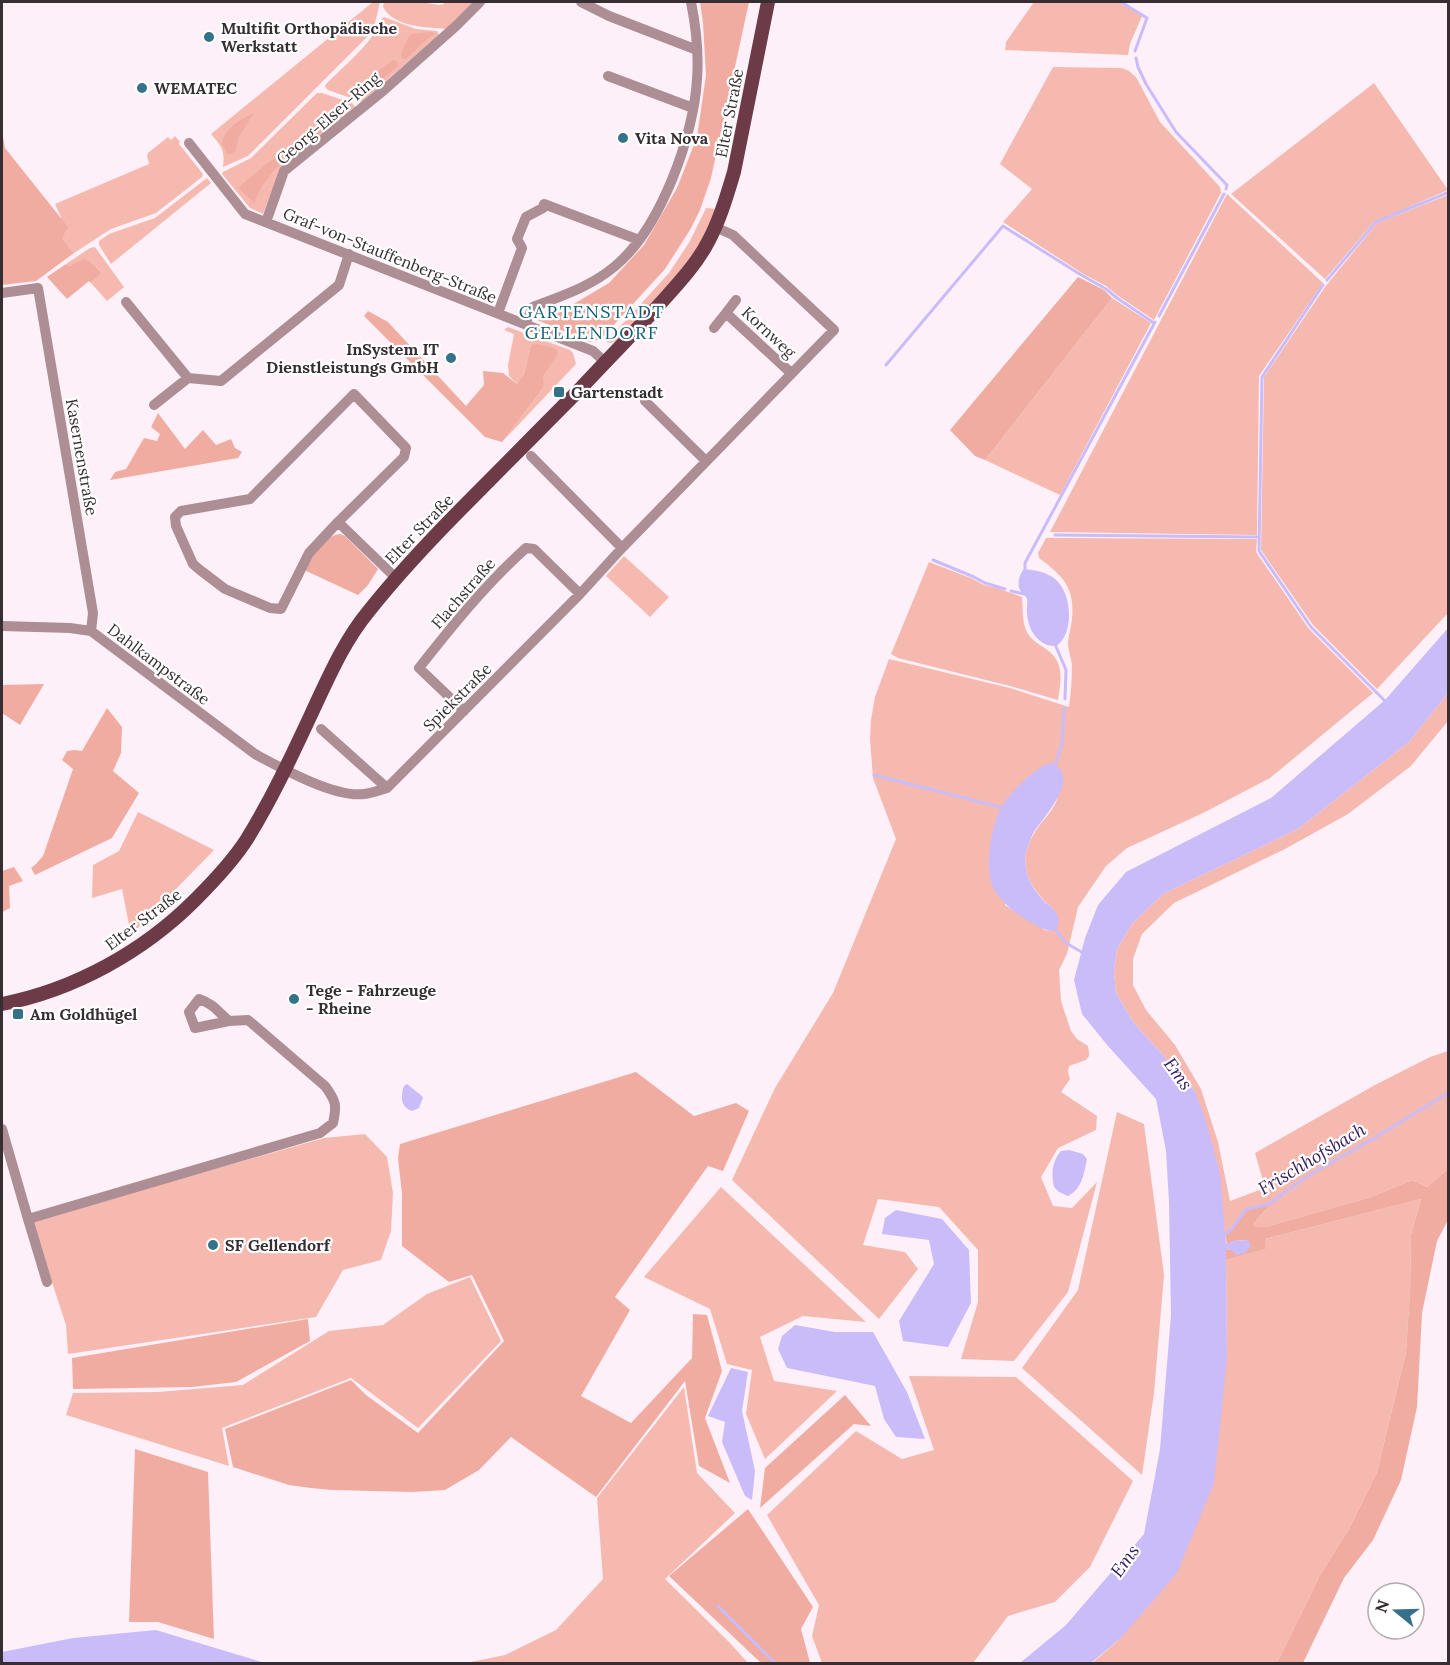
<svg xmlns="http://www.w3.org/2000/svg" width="1450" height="1665" font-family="Lora,serif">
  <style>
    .green { fill: #f6b9af; fill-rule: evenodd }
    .forest { fill: #f1aca2 }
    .water { fill: #cabcf8 }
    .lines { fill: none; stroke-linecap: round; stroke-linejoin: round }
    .stream { stroke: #cabcf8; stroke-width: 3 }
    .minor { stroke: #ad8e94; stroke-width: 10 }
    .major { stroke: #6d3b47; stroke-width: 14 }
    .poi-dot { fill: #357289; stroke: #fff; stroke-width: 2 }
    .labels { text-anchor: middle; stroke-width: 4.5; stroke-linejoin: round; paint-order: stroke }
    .poi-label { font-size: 16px; font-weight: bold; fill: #362e33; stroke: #fff; text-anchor: start }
    .street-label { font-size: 16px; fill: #362e33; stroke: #fff }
    .neighbourhood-label { font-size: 18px; letter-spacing: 1.5px; fill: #125f78; stroke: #fff }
    .water-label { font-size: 18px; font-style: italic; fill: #331b5e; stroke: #fff }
  </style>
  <rect width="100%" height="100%" fill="#fef0f8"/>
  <path class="green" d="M373 2H380L375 23 366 38 248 156 223 167C225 150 222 147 211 134Z
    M384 2H420L439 5 444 4 445 2H477L447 29C427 27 395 28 383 7Z
    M1034 2H1119L1142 16 1130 44 1128 55 1005 50 1006 42Z
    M384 17 416 29 437 31 439 35 362 102 328 90 325 87 326 84C341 69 358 55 371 38 376 31 377 22 384 17Z
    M1053 67 1122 68 1129 71 1136 77 1160 122 1220 187 1221 193 1154 320 1117 295 1106 286 1082 273 1003 222 1032 189 1000 164Z
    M1374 83 1448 190 1374 222 1325 279 1231 194Z
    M317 93H322L352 103 355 107V109L281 168 263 214 250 208 222 174 223 172 251 158Z
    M175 136 180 142 179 144 203 174 202 177 156 213 111 229 74 253 62 238 61 217 55 204 149 164 147 156 148 153 168 137 171 140Z
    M207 178 211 183 111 264 99 245V241L109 234 155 218Z
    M1227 194 1323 283 1259 376 1257 535 1050 532Z
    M1448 195V613L1377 689 1313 625 1261 550 1264 377 1325 287 1377 223Z
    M706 208 716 209 704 236 682 271 617 341 610 343 606 342 669 273 690 241Z
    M95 247 124 287 107 301 91 283 102 273 90 261 69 266 66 264 90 248Z
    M1112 298 1151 323 1060 495 985 460Z
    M508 327 570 350 573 353 576 364 502 442 544 387 531 345 524 374 517 384 509 376 508 365 514 334 504 330Z
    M1046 538 1257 539 1256 552 1309 629 1373 693 1270 778 1203 813 1127 848 1106 866 1078 907 1067 954 1059 970 1061 1001 1071 1031 1077 1039 1088 1046 1089 1052V1056L1086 1060 1069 1066 1068 1072 1070 1079 1061 1092 1097 1116 1096 1130 1058 1148 1041 1177 1053 1206 1072 1208 1097 1182 1068 1292 1014 1361 961 1359 978 1302V1250L939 1207 878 1199 863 1245 905 1252 918 1269 879 1319 732 1180 775 1088 833 993 896 839 873 778 870 739 871 720 875 697 889 659 1010 688 1069 707C1071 693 1072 679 1072 665 1071 657 1068 650 1068 642 1069 634 1071 627 1072 619 1075 587 1063 576 1039 558L1038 553ZM1056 765C1056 774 1060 795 1056 802 1051 813 1041 822 1035 832 1015 863 1028 887 1053 909L1050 931 1045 930 1005 905Z
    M624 556 669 597 650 617 606 576Z
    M929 562 973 579 984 585 997 588 1022 597C1023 608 1022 620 1026 630 1030 639 1037 643 1046 649 1065 662 1061 680 1058 700L1010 686 898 658 891 654Z
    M1448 693V721L1411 766 1348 814 1285 849 1174 903 1142 934 1133 959V985L1146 1010 1175 1045 1201 1089 1218 1142 1230 1201 1265 1188 1255 1153 1375 1085 1430 1057 1448 1051V1169L1427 1187 1412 1180 1371 1197 1266 1227H1254V1224L1265 1210 1304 1180V1178L1269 1204 1247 1209 1244 1212 1231 1230 1225 1234 1223 1215 1195 1091 1133 1022 1116 993 1114 972 1117 949 1132 924 1163 894 1298 829 1409 742Z
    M138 812 214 850 131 935 122 889 92 898 93 865 119 851Z
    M1117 1112 1144 1124 1164 1275 1154 1393 1142 1475 1022 1368 1078 1290Z
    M365 1134 387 1157 393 1193 391 1231 381 1260 343 1270 316 1317 68 1354 66 1325 32 1221 324 1138Z
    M721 1187 866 1322 803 1316 760 1337 774 1381 837 1391 765 1459 746 1414 752 1370 727 1364 710 1309 644 1277Z
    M1421 1199 1411 1235 1410 1291 1406 1352 1377 1472 1349 1529 1321 1573 1277 1663 1091 1664 1121 1638 1227 1359 1226 1260 1264 1249 1265 1239Z
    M470 1277 501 1341 418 1428 351 1378 222 1428 229 1466 66 1415 73 1393 158 1392 243 1385 329 1331 383 1325 427 1294Z
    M909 1376 1016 1377 1133 1481 1090 1567 1055 1602 1008 1616 973 1663H822L812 1636 819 1605 767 1515 856 1431 902 1459 934 1450Z
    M684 1387 697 1473 735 1513 665 1579 729 1642 748 1663H466L505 1655 556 1630 603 1579 597 1498Z"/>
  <path class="forest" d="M700 2H749L711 178 700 210 690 230 665 269 601 339 590 342 537 320 543 315H555L609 283 644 245 677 188 697 137 706 75 703 23Z
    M432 32 435 34 426 40 406 59H403L401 55C403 47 406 41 411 34Z
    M393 60 396 61 398 66 360 98 356 99 353 96 356 88Z
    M342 103 350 104 351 107 310 142 275 169 262 186 254 203 238 188 266 164 289 149Z
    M254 113 238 138 236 151 228 155 222 144C224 128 241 119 254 113Z
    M2 131 5 148 68 227 62 238 74 253 36 281 2 285Z
    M84 259 90 261 102 273 91 283 89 281 67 299 47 277 66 264 69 266Z
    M1078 277 1104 290 1112 298 985 460 975 456 950 430Z
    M368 311 388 322 466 406 484 385 483 371 503 373 517 384 524 374 531 345C538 343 549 346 557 350L558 354 543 376 544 387 502 442 485 437 364 316Z
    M158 413 185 449 203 430 216 445 231 439 235 448 242 452 238 458 110 480 115 472 126 469 144 438 157 441 160 434 151 427Z
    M340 534 345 536 378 569 368 585 358 595 304 570C313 556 323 536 340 534Z
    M44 684 20 725 2 713V685Z
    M107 708 122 727 121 753 113 771 139 793 112 838 35 875 31 868 36 864 43 856 73 769 62 760 67 751 75 750 82 751Z
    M14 867 23 881 9 886 10 908 2 912V871Z
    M636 1072 694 1116 736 1103 749 1111 723 1171 708 1166 615 1297 630 1310 581 1396 631 1423 692 1358 693 1314 707 1315 722 1371 705 1418 730 1483 699 1466 685 1381 596 1497 511 1437 479 1470 445 1490 413 1492 332 1490 311 1488 289 1485 233 1467 225 1429 351 1380 366 1395 418 1433 504 1341 472 1275 449 1282 402 1246V1194L398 1158 400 1144Z
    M1448 1169V1220L1437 1241 1422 1313 1417 1407 1401 1480 1373 1540 1344 1578 1303 1663H1277L1321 1573 1349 1529 1377 1472 1406 1352 1410 1291 1411 1235 1421 1199 1265 1239V1249L1226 1260V1249L1231 1250 1248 1240 1234 1241 1227 1245 1225 1234 1231 1230 1244 1212 1247 1209 1269 1204 1306 1177 1304 1180 1265 1210 1254 1224V1227H1266L1371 1197 1412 1180 1427 1187Z
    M308 1319 310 1341 236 1382 192 1387 73 1389 72 1358Z
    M845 1395 871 1426 854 1424 760 1508 765 1468Z
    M135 1449 208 1472 214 1639 158 1622H129Z
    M748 1509 813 1607 801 1629 810 1663H761L669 1576Z"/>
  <path class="water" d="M1024 569C1034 570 1047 572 1055 579 1072 592 1075 634 1056 646 1039 647 1028 630 1027 614 1026 609 1028 604 1027 599 1025 594 1024 596 1021 592 1016 584 1019 575 1024 569Z
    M1448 628V693L1409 742 1298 829 1163 894 1132 924 1117 949 1114 972 1116 993 1133 1022 1195 1091 1206 1121 1220 1173 1226 1244 1234 1241 1248 1240 1251 1246 1245 1253 1236 1255 1231 1250 1226 1249 1227 1359 1214 1483 1177 1573 1121 1638 1091 1663H1020L1066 1625 1144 1534 1160 1449 1171 1315 1169 1202 1166 1151 1156 1099 1108 1046 1082 1014 1074 980 1085 938 1098 905 1126 872 1271 798 1385 700Z
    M1050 763C1084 774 1044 817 1034 832 1031 837 1029 843 1027 849 1021 870 1031 888 1046 903 1051 907 1056 910 1058 917 1060 922 1058 925 1056 930L1050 931C1031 926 1001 905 993 887 984 868 991 828 1000 810 1007 795 1034 768 1050 763Z
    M407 1084 422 1096 423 1098 419 1108 412 1111C401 1108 400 1096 404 1086Z
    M1069 1150 1083 1154 1087 1159C1084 1174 1082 1189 1068 1196L1059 1192 1054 1187C1051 1174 1052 1161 1061 1151Z
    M896 1210 942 1219 969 1250 971 1303 948 1347 903 1341 899 1321 934 1264 929 1240 882 1234 885 1218Z
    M795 1325 835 1332H873L907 1392 925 1439 896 1437 884 1419 875 1386 787 1368 778 1349 782 1336Z
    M731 1368 748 1372 742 1411 755 1471 752 1500 745 1496 722 1442 725 1422 708 1416Z
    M156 1630 265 1663H2V1652L73 1638Z"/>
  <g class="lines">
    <path class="stream" d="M1121 2 1147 18 1135 51
      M1136 58 1138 67 1146 84 1176 132 1227 185 1226 189
      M1327 280 1376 222 1447 193
      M1323 285 1262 377 1259 551 1311 627 1387 703
      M1159 316 1224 194
      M886 365 1003 226 1078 273 1106 289 1117 298 1154 323
      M1055 535 1259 537
      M933 560 974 577 985 583 1005 589
      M1025 572V563L1155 322
      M1011 591 1024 594
      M1055 644 1066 670 1065 699
      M1054 768 1062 744 1064 708
      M874 775 1000 807
      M1054 928 1066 943 1085 954
      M1223 1236 1231 1230 1244 1212 1247 1209 1269 1204 1306 1177 1371 1140 1448 1093
      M718 1606 776 1664"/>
    <path class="minor" d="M581 2 609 16 697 50
      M608 76 693 108
      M189 143 245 214 593 351 605 362
      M266 222 284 171 384 90 456 26 480 2
      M2 293 38 288 93 613 91 631
      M126 302 188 378 221 381 339 285 349 254
      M498 313 522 248 517 239 526 217 543 208 544 204 639 240
      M726 313 736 300
      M525 324 533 307C561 296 590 287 614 267 660 230 694 136 697 79 699 53 696 27 691 2
      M714 328 726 313 791 373
      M354 394 406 448 404 457 338 522 309 553 281 609 270 608 225 589 200 570 193 564 176 526 175 517 181 511 250 499Z
      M645 401 706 461
      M154 405 188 378
      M531 456 622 548
      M338 522 396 578
      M2 626 70 628 91 631 255 754C281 768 335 798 364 794 372 793 380 790 387 788L580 594 622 548 834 330 733 235 715 227
      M464 711 419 668C452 626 486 584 526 548L534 549 580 594
      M321 729 387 788
      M2 1129 28 1219 320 1133 333 1123C337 1105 336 1101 325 1086L248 1020 229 1021 195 1028 189 1012 199 999C214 1004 217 1011 229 1021
      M28 1219 47 1282"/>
    <path class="major" d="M2 1004C74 990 143 952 195 900 214 881 233 861 247 839 273 797 294 751 315 706 330 674 345 640 368 612 399 573 433 537 468 502 506 464 543 426 581 388 607 360 634 333 659 305 677 285 696 265 708 242 720 220 727 195 734 172L768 2"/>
  </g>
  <g class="poi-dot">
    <circle cx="209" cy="37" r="6"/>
    <circle cx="142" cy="88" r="6"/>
    <circle cx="623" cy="138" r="6"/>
    <circle cx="451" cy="358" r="6"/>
    <rect x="553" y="386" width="12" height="12" rx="3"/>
    <circle cx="294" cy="999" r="6"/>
    <rect x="12" y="1008" width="12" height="12" rx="3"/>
    <circle cx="213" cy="1245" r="6"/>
  </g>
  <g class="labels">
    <g class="poi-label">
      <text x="221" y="34">Multifit Orthopädische<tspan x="221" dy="18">Werkstatt</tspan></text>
      <text x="154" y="94">WEMATEC</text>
      <text x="635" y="144">Vita Nova</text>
      <text x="439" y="355" text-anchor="end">InSystem IT<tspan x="439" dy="18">Dienstleistungs GmbH</tspan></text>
      <text x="571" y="398">Gartenstadt</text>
      <text x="306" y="996">Tege - Fahrzeuge<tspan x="306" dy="18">- Rheine</tspan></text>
      <text x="30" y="1020">Am Goldhügel</text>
      <text x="225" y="1251">SF Gellendorf</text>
    </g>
    <g class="street-label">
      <text transform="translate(729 113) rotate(-79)" y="6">Elter Straße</text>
      <text transform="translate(328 118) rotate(-41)" y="6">Georg-Elser-Ring</text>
      <text transform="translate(390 255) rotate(22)" y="6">Graf-von-Stauffenberg-Straße</text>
      <text transform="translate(769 332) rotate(43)" y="6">Kornweg</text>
      <text transform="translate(82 457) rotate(80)" y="6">Kasernenstraße</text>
      <text transform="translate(419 529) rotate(-46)" y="6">Elter Straße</text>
      <text transform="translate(463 593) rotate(-49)" y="6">Flachstraße</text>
      <text transform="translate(159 664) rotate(37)" y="6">Dahlkampstraße</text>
      <text transform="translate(457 697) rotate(-45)" y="6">Spiekstraße</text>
      <text transform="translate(143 919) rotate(-37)" y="6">Elter Straße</text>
    </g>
    <g class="neighbourhood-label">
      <text x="592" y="318">GARTENSTADT<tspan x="592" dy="21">GELLENDORF</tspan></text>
    </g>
    <g class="water-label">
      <text transform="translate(1178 1074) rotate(54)" y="6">Ems</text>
      <text transform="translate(1312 1159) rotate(-31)" y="6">Frischhofsbach</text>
      <text transform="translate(1125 1561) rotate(-54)" y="6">Ems</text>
    </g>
  </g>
  <rect width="1450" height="1665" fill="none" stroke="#362e33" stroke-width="6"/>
  <g transform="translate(1396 1611) rotate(289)"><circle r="28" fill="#ffffff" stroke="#afabad" stroke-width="1.5"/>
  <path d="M0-4.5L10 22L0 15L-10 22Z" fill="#357289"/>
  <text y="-9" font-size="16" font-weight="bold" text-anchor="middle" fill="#362e33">N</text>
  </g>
</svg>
